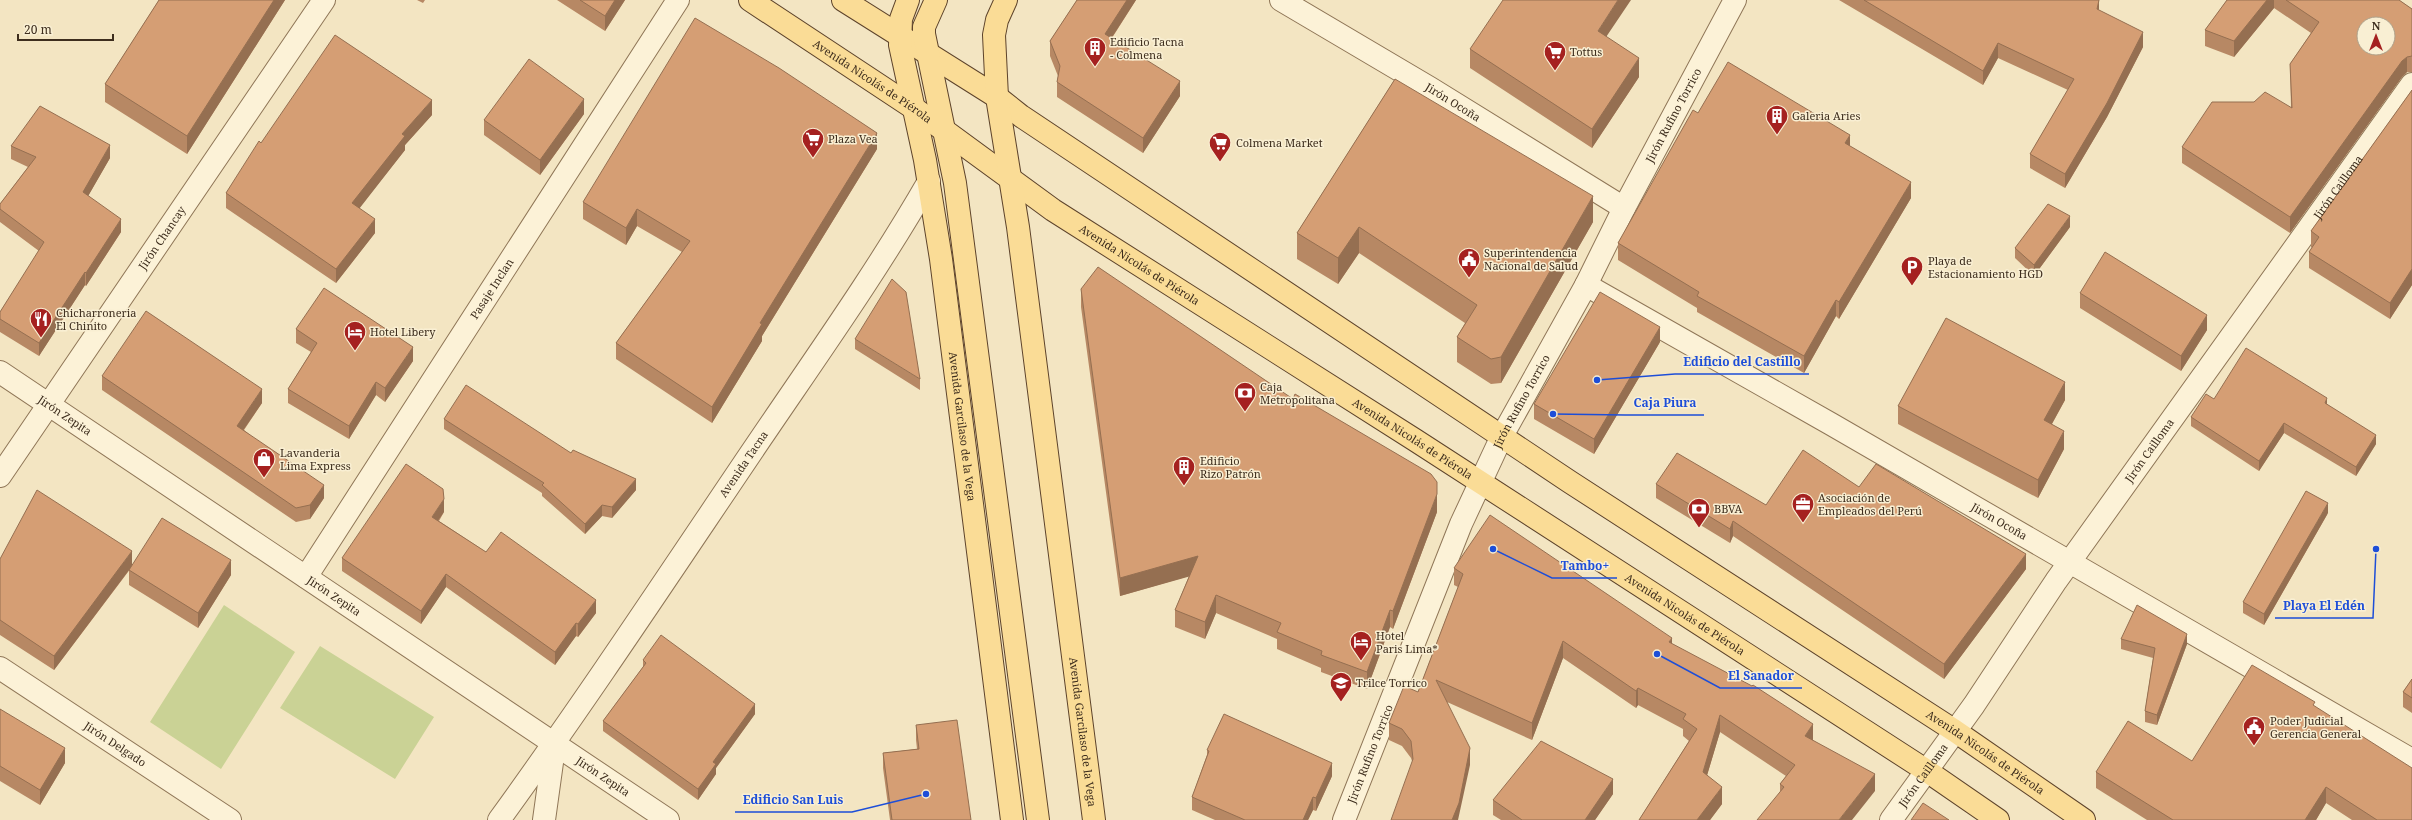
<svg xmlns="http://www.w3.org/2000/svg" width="2412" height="820" font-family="'Noto Serif',serif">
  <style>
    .green { fill: #cad295 }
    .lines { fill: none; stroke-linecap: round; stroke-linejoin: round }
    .minor-casing { stroke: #8f7657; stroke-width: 24 }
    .major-casing { stroke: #5d432b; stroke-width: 24 }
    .minor { stroke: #fcf2d7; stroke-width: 22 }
    .major { stroke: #fadc96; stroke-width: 22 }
    .wall { fill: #b78864 }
    .shaded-wall { fill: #956f51 }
    .building { fill: #d59e74; stroke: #956f51; fill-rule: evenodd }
    .labels { text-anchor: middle; stroke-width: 3; stroke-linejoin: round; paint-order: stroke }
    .poi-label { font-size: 11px; fill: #3d2d1d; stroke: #f9efd3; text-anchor: start }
    .street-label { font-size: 11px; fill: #3d2d1d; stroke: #f9efd3 }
    .leader { fill: none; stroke: #1d4ed8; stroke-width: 1.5 }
    .callout-dot { fill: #1d4ed8; stroke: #f9efd3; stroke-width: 1.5 }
    .callout-label { font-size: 12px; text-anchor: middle; font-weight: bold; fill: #1d4ed8; stroke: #f9efd3; stroke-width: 3; stroke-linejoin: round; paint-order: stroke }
  </style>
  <rect width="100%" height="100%" fill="#f3e5c2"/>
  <path class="green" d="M224 605 295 652 221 769 150 722Z
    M320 646 434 717 395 779 280 708Z"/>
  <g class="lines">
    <g class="minor-casing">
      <g id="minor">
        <path id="s1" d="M1281 0 1430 88 1624 208"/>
        <path id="s2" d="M1586 285 1831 424 2412 760"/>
        <path id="s3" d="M0 372 668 820"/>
        <path id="s4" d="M0 476 324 0"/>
        <path id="s5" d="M306 577 678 0"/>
        <path id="s6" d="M0 668 230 820"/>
        <path id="s7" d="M499 820C586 700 668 576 751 453 811 364 875 275 929 181"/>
        <path d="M544 820 554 748"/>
        <path id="s8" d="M1344 820 1461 524 1502 436 1586 285 1624 208 1735 0"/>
        <path id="s9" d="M1891 820 1974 705 2056 581 2412 84"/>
      </g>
    </g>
    <g class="major-casing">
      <g id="major">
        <path id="s10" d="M750 0 915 109 1053 210 1415 440 1927 771 1998 820"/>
        <path id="s11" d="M843 0 997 97 1021 116 1570 482 1955 731 2084 820"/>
        <path id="s12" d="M908 0 901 19 900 45 925 160 941 259 1012 820"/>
        <path d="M936 0 924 27V34L955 183 1038 820"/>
        <path id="s13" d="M1006 0 997 20 994 35 997 97 1018 227 1094 820"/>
      </g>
    </g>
    <use href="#minor" class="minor"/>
    <use href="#major" class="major"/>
  </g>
  <path class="wall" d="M159 0H285L187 154 105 102V84Z
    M417 0H425L423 3Z
    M557 0H625L605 31Z
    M1077 0H1136L1112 38 1180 96 1143 153 1057 97V82L1058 76 1050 56V41Z
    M1839 0H2099V10L2143 47 2107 117 2065 188 2030 168V154L2068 90 1998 58 1983 85Z
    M2227 0H2399L2412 9V72H2407L2402 77 2290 233 2182 163V147L2291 107 2290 64 2311 33 2274 8 2234 57 2205 46V30Z
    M1606 37 1639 77 1592 148 1470 68V49Z
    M1395 79 1593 222 1501 383 1491 384 1457 362V337L1465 323 1359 253 1338 284 1297 259V233Z
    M2412 90V285L2390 319 2309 268V252L2312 248 2311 247V231Z
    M1698 113 1850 146 1911 198 1839 319 1836 316 1804 373 1697 312V308L1618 260V243Z
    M584 114 540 175 484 135V120Z
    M432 115 405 145V150L359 208 375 233 336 283 226 208V193L261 143Z
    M11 146 110 158 88 196 121 232 86 286 85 285 39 356 0 332V312L39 251 0 222V204L28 167 11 159Z
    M877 149 762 336V341L712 423 616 359V343L682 252 637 226 626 245 583 219V202Z
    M2070 227 2034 276 2015 258V248Z
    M1081 289 1437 512 1393 629 1390 627 1367 689 1321 672V668L1277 649V639L1216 613 1205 639 1175 627V610L1189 576 1120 596 1081 307Z
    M2080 293 2207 330 2181 371 2080 308Z
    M296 329 413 361 385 402 376 395 349 439 288 403V389L311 352 296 343Z
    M855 339 920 379V390L855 349Z
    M1660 342 1594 454 1534 419V404Z
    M102 376 262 403 244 430 324 498 310 519 296 522 102 390Z
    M2214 399 2327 404 2376 444 2356 476 2284 433 2259 471 2191 426V417Z
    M2065 400 2052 424 2064 449 2038 498 1898 424V406Z
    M444 419 571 453 636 490 612 518 602 516 585 534 542 496V493L444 429Z
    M1656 484 1766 505 1859 487 2026 569 1944 679 1733 536 1730 543 1656 498Z
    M444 512 439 521 486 552 596 613 578 637 576 636 555 665 446 587 421 624 342 571V558Z
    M2328 513 2264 625 2243 613V602Z
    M0 559 132 565 231 575 198 628 129 585V570L131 568 54 670 0 635Z
    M1454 568 1672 644 1813 740 1875 791H1780V784L1786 776 1720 732 1707 775 1722 804 1710 820H1639L1689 741 1683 736V729L1638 705 1636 708 1563 658 1532 740 1447 702 1470 765 1412 761 1411 758 1402 746 1389 740V723L1418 692 1458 587 1454 585Z
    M2121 639 2187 644 2157 725 2145 722V711L2153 658 2121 649Z
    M643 660 755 714 716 768V774L698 800 603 731V721L643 667Z
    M2412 679V713L2403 707V692Z
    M2315 707 2412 820H2352L2326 803 2316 820H2147L2096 788V772L2192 761Z
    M0 709 65 763 40 805 0 781Z
    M916 725 971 820H890L883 768V753L917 749 916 740Z
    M1207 750 1332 776 1316 811 1313 810 1308 820H1215L1192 810V797L1207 755Z
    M1613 794 1595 820H1501L1493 815V800Z"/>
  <path class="shaded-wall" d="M274 0H285L187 154V136Z
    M615 0H625L605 31V16Z
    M1127 0H1136L1105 48V34Z
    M1618 0H1631L1598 49V31Z
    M2099 0V13L2097 9Z
    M2267 0H2274V8L2234 57V41Z
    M2143 32V47L2107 117 2065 188V174Z
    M1998 43V58L1983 85V71Z
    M2407 57V72L2402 77 2290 233V217L2402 61Z
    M1639 58V77L1592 148V129Z
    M1180 81V96L1143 153V138Z
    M584 99V114L540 175V160Z
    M432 100V115L405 145V150L352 218V203L402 134Z
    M877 133V149L762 336V341L712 423V407L760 323Z
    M1850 135V151L1845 143Z
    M110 145V158L83 205V192Z
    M1911 182V198L1839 319V302Z
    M1593 196V222L1501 383V357Z
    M637 209V226L626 245V228Z
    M2070 216V227L2034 276V265Z
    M121 219V232L86 286V273Z
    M375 219V233L336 283V269Z
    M1359 227V253L1338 284V258Z
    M2412 269V285L2390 319V303Z
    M85 272V285L39 356V343Z
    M1836 300V316L1804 373V356Z
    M2207 315V330L2181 371V356Z
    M1660 327V342L1594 454V439Z
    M413 347V361L385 402V388Z
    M376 382V395L349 439V426Z
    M2065 382V400L2044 438V420Z
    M262 389V403L237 439V426Z
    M2327 398V408L2325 403Z
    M2284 423V433L2259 471V461Z
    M2064 431V449L2038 498V480Z
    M2376 435V444L2356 476V467Z
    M636 479V490L612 518V507Z
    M324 485V498L310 519V505Z
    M1437 494V512L1393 629V611Z
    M444 499V512L432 529V517Z
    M2328 503V513L2264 625V614Z
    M602 505V516L585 534V524Z
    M1733 521V536L1730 543V529Z
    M132 551V566L54 670V656Z
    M2026 554V569L1944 679V664Z
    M1198 556V574L1120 596V578Z
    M231 560V575L198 628V613Z
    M446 574V587L421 624V611Z
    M1216 595V613L1205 639V622Z
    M596 600V613L578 637V624Z
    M1390 610V627L1367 689V672Z
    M576 623V636L555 665V652Z
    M2187 634V644L2157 725V715Z
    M1672 638V655L1669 642Z
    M1563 641V658L1532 740V723Z
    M1638 688V705L1636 708V691Z
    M755 704V714L716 768V774L698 800V789L713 762Z
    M1720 715V732L1703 789V772Z
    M1813 724V741L1805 736Z
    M65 748V763L40 805V790Z
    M1470 748V765L1458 820H1452Z
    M1332 763V776L1316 811V798Z
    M1875 774V791L1852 820H1839Z
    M1613 779V794L1595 820H1585Z
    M1722 787V804L1710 820H1697Z
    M2326 787V803L2316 820H2305Z
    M1313 797V810L1308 820H1303Z"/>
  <path class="building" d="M159 0H274L187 136 105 84Z
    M580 0H615L605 16Z
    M1077 0H1127L1105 34 1180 81 1143 138 1057 82 1060 66 1050 41Z
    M1503 0H1618L1598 31 1639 58 1592 129 1470 49Z
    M1864 0H2099L2097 9 2143 32 2107 103 2065 174 2030 154 2074 79 1998 43 1983 71Z
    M2227 0H2267L2234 41 2205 30Z
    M2286 0H2399L2412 9V56L2407 57 2402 61 2290 217 2182 147 2212 102H2254L2265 92 2292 108 2290 64 2319 22ZM2364 24H2388V48H2364Z
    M695 18 779 68 877 133 760 323 762 324 712 407 616 343 690 241 637 209 626 228 583 202Z
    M335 35 432 100 402 134 405 136 352 203 375 219 336 269 226 193 259 141 261 143Z
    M529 59 584 99 540 160 484 120Z
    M1728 62 1850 135 1845 143 1911 182 1839 302 1836 300 1804 356 1697 296 1699 292 1618 243 1693 110 1698 113Z
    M1395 79 1593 196 1501 357 1491 359 1457 337 1477 305 1359 227 1338 258 1297 233Z
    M2412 90V269L2390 303 2309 252 2319 237 2311 231Z
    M40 106 110 145 83 192 121 219 86 273 85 272 39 343 0 319V312L44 242 0 209V204L36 157 11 146Z
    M2048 204 2070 216 2034 265 2015 248Z
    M2105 252 2207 315 2181 356 2080 293Z
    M1098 267 1293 399 1295 394 1431 474 1437 482V494L1393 611 1390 610 1367 672 1321 655 1322 651 1277 632 1281 623 1216 595 1205 622 1175 610 1198 556 1120 578 1081 289Z
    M892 279 906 292 920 379 855 339Z
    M324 288 413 347 385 388 376 382 349 426 288 389 317 343 296 329Z
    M1600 292 1660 327 1594 439 1534 404Z
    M146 311 262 389 237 426 324 485 310 505 296 508 102 376Z
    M1946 318 2065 382 2044 420 2064 431 2038 480 1898 406Z
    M2246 348 2327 398 2325 403 2376 435 2356 467 2284 423 2259 461 2191 417 2206 394 2214 399Z
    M466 385 571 453 573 450 636 479 612 507 602 505 585 524 542 485 544 483 444 419Z
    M1803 450 1859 487 1876 464 2026 554 1944 664 1733 521 1730 529 1656 484 1677 453 1766 505Z
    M406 464 443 489 444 499 432 517 486 552 501 532 596 600 578 624 576 623 555 652 446 574 421 611 342 558Z
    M37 490 132 551 54 656 0 620V559Z
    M2306 491 2328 503 2264 614 2243 602Z
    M1490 515 1672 638 1669 642 1752 686 1753 685 1813 724 1805 736 1875 774 1839 820H1757L1784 787 1780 784 1795 765 1720 715 1703 772 1722 787 1697 820H1639L1697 729 1683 719 1686 714 1638 688 1636 691 1563 641 1532 723 1436 680 1470 748 1459 803 1452 820H1391L1413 759 1411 741 1402 729 1389 723 1404 686 1418 692 1463 574 1454 568Z
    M162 518 231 560 198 613 129 570Z
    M2137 605 2187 634 2157 715 2145 711 2155 648 2121 639Z
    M661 635 755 704 713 762 716 764 698 789 603 721 646 663 643 660Z
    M2252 665 2315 702 2313 705 2412 768V820H2377L2326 787 2305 820H2173L2096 772 2128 721 2192 761Z
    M2412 679V698L2403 692Z
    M0 709 65 748 40 790 0 766Z
    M1224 714 1332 763 1316 798 1313 797 1303 820H1245L1192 797 1209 751 1207 750Z
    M957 720 971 820H892L883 753 919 749 916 725Z
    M1541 741 1613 779 1585 820H1522L1493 800Z
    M1923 803 1949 820H1911Z"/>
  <defs>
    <g id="building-pin" transform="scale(1.15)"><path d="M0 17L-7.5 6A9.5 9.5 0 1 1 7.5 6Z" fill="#a52120" stroke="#f9efd3"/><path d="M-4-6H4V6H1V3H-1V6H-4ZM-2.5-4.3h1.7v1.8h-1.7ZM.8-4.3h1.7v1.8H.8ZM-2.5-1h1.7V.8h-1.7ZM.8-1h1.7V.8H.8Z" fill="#fff"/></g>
    <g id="supermarket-pin" transform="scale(1.15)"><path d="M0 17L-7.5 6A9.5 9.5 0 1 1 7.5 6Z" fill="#a52120" stroke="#f9efd3"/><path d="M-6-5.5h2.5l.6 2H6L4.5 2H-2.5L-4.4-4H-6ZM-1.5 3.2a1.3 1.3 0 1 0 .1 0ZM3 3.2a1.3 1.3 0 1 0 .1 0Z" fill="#fff"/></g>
    <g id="civic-pin" transform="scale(1.15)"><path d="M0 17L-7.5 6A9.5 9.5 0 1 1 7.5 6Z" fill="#a52120" stroke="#f9efd3"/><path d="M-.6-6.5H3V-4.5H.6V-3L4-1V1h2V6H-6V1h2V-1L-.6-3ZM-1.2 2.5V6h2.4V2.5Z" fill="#fff"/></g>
    <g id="parking-pin" transform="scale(1.15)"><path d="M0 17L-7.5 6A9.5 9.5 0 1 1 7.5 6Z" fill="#a52120" stroke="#f9efd3"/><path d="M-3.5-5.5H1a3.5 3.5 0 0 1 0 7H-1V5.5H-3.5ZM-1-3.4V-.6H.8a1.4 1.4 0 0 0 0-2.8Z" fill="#fff"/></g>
    <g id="restaurant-pin" transform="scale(1.15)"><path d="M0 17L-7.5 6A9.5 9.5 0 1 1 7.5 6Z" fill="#a52120" stroke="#f9efd3"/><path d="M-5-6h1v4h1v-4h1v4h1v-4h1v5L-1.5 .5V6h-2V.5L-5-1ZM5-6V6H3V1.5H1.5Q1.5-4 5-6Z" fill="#fff"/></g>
    <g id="hotel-pin" transform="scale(1.15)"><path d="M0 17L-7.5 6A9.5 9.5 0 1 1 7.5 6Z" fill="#a52120" stroke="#f9efd3"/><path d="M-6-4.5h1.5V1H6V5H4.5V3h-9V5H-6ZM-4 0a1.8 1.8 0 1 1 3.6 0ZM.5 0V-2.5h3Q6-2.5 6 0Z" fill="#fff"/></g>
    <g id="bank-pin" transform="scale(1.15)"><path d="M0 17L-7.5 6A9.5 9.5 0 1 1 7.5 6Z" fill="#a52120" stroke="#f9efd3"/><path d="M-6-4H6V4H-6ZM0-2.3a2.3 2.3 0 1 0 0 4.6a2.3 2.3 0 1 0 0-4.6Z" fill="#fff"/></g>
    <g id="shop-pin" transform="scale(1.15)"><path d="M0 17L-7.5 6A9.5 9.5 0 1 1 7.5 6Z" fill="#a52120" stroke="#f9efd3"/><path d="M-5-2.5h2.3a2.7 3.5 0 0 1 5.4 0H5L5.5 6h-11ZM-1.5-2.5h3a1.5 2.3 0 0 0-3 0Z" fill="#fff"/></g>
    <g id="office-pin" transform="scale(1.15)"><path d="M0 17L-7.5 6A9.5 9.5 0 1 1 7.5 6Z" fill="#a52120" stroke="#f9efd3"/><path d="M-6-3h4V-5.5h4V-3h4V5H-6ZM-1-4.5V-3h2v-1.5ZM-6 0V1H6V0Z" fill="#fff"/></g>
    <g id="school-pin" transform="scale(1.15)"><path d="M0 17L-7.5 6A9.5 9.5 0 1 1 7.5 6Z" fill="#a52120" stroke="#f9efd3"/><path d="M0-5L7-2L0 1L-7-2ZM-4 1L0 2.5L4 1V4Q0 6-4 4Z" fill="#fff"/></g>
  </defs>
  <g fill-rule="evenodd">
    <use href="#building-pin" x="1095" y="48"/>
    <use href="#supermarket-pin" x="1555" y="52"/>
    <use href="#building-pin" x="1777" y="116"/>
    <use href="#supermarket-pin" x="813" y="139"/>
    <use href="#supermarket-pin" x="1220" y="143"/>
    <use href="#civic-pin" x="1469" y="259"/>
    <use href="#parking-pin" x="1912" y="267"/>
    <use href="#restaurant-pin" x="41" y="319"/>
    <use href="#hotel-pin" x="355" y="332"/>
    <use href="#bank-pin" x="1245" y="393"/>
    <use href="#shop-pin" x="264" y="459"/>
    <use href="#building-pin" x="1184" y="467"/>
    <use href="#office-pin" x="1803" y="504"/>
    <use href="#bank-pin" x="1699" y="509"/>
    <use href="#hotel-pin" x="1361" y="642"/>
    <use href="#school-pin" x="1341" y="683"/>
    <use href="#civic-pin" x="2254" y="727"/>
  </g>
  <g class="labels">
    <g class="poi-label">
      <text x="1110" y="46">Edificio Tacna<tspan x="1110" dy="13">- Colmena</tspan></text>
      <text x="1570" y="56">Tottus</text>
      <text x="1792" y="120">Galeria Aries</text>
      <text x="828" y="143">Plaza Vea</text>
      <text x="1236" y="147">Colmena Market</text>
      <text x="1484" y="257">Superintendencia<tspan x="1484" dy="13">Nacional de Salud</tspan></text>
      <text x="1928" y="265">Playa de<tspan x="1928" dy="13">Estacionamiento HGD</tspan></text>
      <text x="56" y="317">Chicharroneria<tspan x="56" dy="13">El Chinito</tspan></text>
      <text x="370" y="336">Hotel Libery</text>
      <text x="1260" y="391">Caja<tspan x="1260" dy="13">Metropolitana</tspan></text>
      <text x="280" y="457">Lavanderia<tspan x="280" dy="13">Lima Express</tspan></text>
      <text x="1200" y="465">Edificio<tspan x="1200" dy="13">Rizo Patrón</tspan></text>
      <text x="1818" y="502">Asociación de<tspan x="1818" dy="13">Empleados del Perú</tspan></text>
      <text x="1714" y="513">BBVA</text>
      <text x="1376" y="640">Hotel<tspan x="1376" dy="13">Paris Lima*</tspan></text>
      <text x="1356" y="687">Trilce Torrico</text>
      <text x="2270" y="725">Poder Judicial<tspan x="2270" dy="13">Gerencia General</tspan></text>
    </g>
    <g class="street-label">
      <text dy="4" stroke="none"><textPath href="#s10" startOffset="147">Avenida Nicolás de Piérola</textPath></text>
      <text dy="4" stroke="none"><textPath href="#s1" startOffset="200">Jirón Ocoña</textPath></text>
      <text dy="4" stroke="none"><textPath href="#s8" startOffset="779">Jirón Rufino Torrico</textPath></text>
      <text dy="4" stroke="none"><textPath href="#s9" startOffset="775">Jirón Cailloma</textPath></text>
      <text dy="4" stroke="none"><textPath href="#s4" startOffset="288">Jirón Chancay</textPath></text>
      <text dy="4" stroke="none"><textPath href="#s10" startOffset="471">Avenida Nicolás de Piérola</textPath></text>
      <text dy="4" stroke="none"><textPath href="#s5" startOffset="343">Pasaje Inclan</textPath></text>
      <text dy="4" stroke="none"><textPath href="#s8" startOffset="455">Jirón Rufino Torrico</textPath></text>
      <text dy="4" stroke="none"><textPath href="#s3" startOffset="78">Jirón Zepita</textPath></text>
      <text dy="4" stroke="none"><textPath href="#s12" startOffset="433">Avenida Garcilaso de la Vega</textPath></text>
      <text dy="4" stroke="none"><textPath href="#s10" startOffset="795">Avenida Nicolás de Piérola</textPath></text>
      <text dy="4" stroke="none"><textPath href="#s9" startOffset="451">Jirón Cailloma</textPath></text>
      <text dy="4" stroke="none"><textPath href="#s7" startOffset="432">Avenida Tacna</textPath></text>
      <text dy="4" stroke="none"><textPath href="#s2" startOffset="476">Jirón Ocoña</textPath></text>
      <text dy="4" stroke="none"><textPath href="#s3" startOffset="402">Jirón Zepita</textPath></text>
      <text dy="4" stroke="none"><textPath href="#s10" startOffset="1119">Avenida Nicolás de Piérola</textPath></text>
      <text dy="4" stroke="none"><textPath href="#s13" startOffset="740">Avenida Garcilaso de la Vega</textPath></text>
      <text dy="4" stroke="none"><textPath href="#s6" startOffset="138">Jirón Delgado</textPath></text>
      <text dy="4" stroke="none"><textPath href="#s11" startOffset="1368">Avenida Nicolás de Piérola</textPath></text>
      <text dy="4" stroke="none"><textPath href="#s8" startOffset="71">Jirón Rufino Torrico</textPath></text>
      <text dy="4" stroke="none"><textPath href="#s9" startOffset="55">Jirón Cailloma</textPath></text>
      <text dy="4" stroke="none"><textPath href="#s3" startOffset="726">Jirón Zepita</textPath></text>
    </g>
  </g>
  <path class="leader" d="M1597 380L1675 374H1809M1553 414L1625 415H1704M1493 549L1552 578H1617M2376 549L2373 618H2275M1657 654L1720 688H1802M926 794L852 812H735"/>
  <g class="callout-dot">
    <circle cx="1597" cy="380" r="4"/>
    <circle cx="1553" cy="414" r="4"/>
    <circle cx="1493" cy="549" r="4"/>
    <circle cx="2376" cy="549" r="4"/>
    <circle cx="1657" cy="654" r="4"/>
    <circle cx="926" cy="794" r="4"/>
  </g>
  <g class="callout-label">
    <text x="1742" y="366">Edificio del Castillo</text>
    <text x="1665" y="407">Caja Piura</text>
    <text x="1585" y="570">Tambo+</text>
    <text x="2324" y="610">Playa El Edén</text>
    <text x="1761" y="680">El Sanador</text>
    <text x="793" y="804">Edificio San Luis</text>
  </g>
  <g transform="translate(2376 36)"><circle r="19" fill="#f9efd3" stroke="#aea18a"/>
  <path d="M0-3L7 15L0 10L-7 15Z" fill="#a52120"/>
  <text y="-6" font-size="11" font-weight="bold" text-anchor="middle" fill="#3d2d1d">N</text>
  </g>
  <path d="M18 34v6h95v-6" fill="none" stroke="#3d2d1d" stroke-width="2"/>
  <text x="24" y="34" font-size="12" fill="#3d2d1d" stroke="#f9efd3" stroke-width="3" paint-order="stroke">20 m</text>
</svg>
